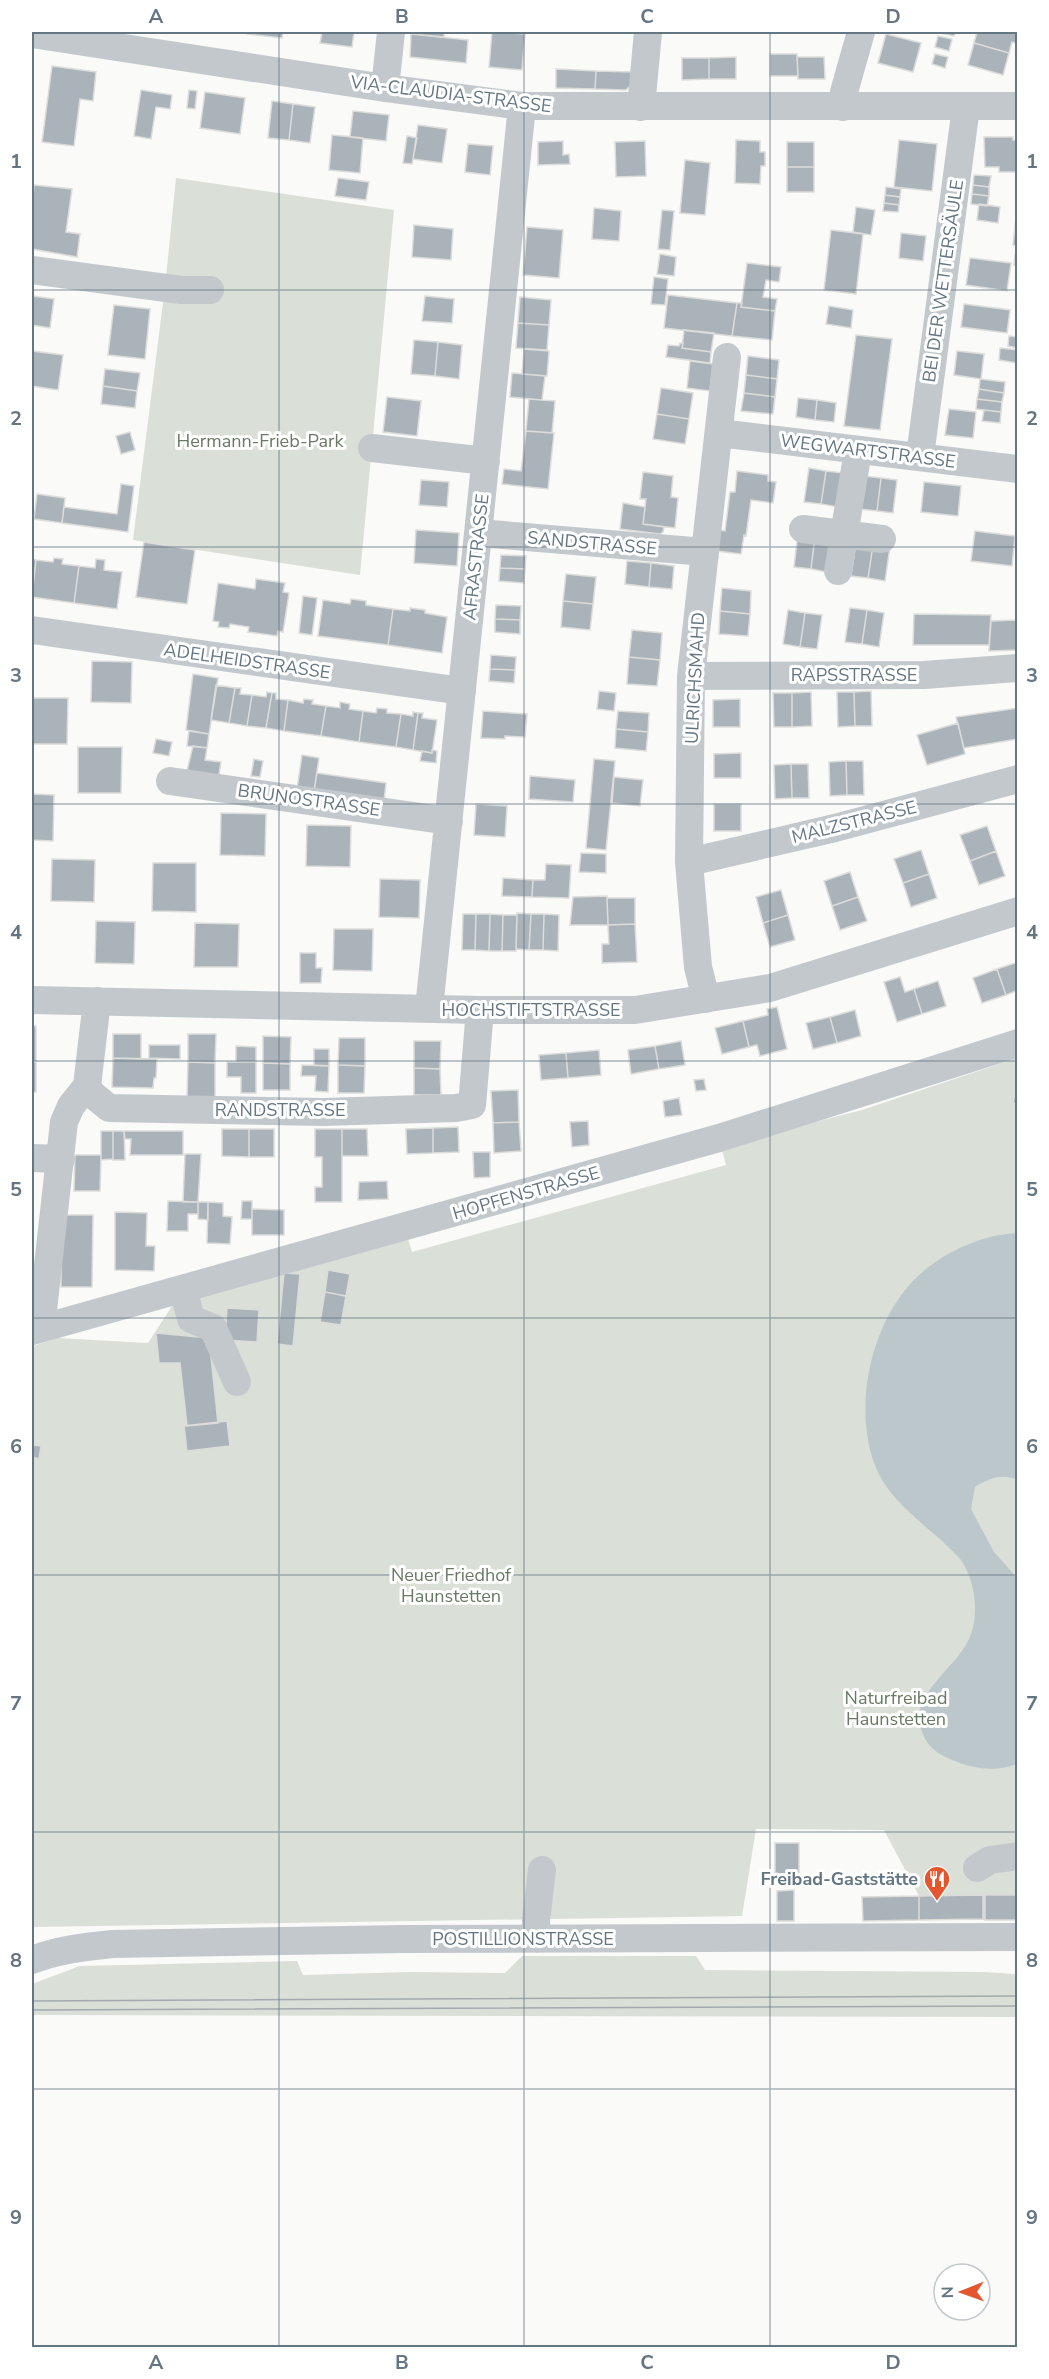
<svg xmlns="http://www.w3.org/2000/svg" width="1049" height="2379" font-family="'Nunito Sans',sans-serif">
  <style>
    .green { fill: #dadfd7 }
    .water { fill: #bbc7cb }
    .building { fill: #aab3b9; stroke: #dcdcda; stroke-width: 1.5 }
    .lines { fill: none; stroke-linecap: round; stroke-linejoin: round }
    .minor { stroke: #c3c8cc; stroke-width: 28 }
    .tram { stroke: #a2aab0; stroke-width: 1.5 }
    .grid { fill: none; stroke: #657683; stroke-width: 1.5; stroke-opacity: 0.55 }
    .labels { text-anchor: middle; stroke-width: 6; stroke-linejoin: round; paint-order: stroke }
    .street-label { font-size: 18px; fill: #657683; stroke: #fff }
    .park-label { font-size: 18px; fill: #687a64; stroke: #fff }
    .poi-label { font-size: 18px; font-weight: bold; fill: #657683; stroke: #fff; text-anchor: end }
    .neatline { fill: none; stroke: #657683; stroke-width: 2 }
    .grid-label { font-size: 20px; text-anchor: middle; font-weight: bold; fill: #657683 }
  </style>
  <rect width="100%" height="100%" fill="#fafaf8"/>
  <path class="green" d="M176 178 394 210 360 575 133 540 165 287Z
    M1017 1058V1920H919V1896L884 1830 756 1829 742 1916 32 1927 33 1346 57 1338 148 1343 183 1289 405 1228 412 1252 726 1165 721 1146 862 1110Z
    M522 1956H696L705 1970 984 1972 1015 1974V1958H1017V2017L32 2015V1984L80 1966 297 1961 303 1975 410 1972 505 1973Z"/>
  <path class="water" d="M1017 1233V1480C1003 1473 988 1478 975 1487L971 1509 994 1552 1017 1578V1764C998 1772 974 1769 955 1761 939 1755 928 1748 922 1732 907 1695 956 1669 969 1639 980 1616 975 1580 961 1560 935 1530 893 1507 877 1470 853 1415 868 1335 906 1289 932 1257 977 1235 1017 1233Z"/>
  <path class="building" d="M248 32H283L282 38 247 34Z
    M322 32H354L352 47 320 43Z
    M412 32H444V37L411 34Z
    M492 32 525 34 522 70 489 67Z
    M935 32H956L954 36Z
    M977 32H1018V44L1012 42 1009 53 974 43Z
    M411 34 468 40 466 63 410 57Z
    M886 34 921 43 913 72 878 63Z
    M938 36 952 39 949 51 935 47Z
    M974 43 1009 53 1003 75 968 65Z
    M770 54H797L798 76H770Z
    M935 54 948 57 945 68 932 64Z
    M736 57V79H709V58Z
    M797 57H824L825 79H798Z
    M682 58H709V79L682 80Z
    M52 66 96 72 93 101 80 99 74 146 42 142Z
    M556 69 596 71 595 89 556 88Z
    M596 71 632 72 631 85 626 90 595 89Z
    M141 90 172 95 170 109 156 107 151 139 134 136Z
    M189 90 197 91 195 109 187 108Z
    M205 92 245 98 240 134 200 128Z
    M272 101 293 104 289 140 268 138Z
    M293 104 315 107 310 143 289 140Z
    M353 111 389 115 386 141 350 137Z
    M418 125 447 129 442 163 413 159Z
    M332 135 363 138 360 173 329 170Z
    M407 136 417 138 412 164 403 163Z
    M984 137H1013V140H1018L1017 172H999V167H985Z
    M736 140 760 141V152H765V166H761L760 184 735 183Z
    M899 140 937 144 932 191 894 187Z
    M563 141V155L569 154 570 164 538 165V142Z
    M645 141 646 176 616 177 615 142Z
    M787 142H814V167H787Z
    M468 144 493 146 490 175 465 172Z
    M685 160 710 163 705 215 680 213Z
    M787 167H814V192H787Z
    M974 175 991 176 989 187 973 185Z
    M338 178 369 182 366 200 335 196Z
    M34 185 72 189 66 232 80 234 77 257 32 249V205Z
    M973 185 989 187V196L972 194Z
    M886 187 901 189 900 197 885 195Z
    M972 194 989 196 987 206 971 204Z
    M885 195 900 197 899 205 884 203Z
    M884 203 899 205 898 212 883 211Z
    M979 204 1000 207 998 223 977 220Z
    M856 207 875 210 871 235 853 232Z
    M594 208 621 211 619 241 592 239Z
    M662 210 674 211 670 250 658 249Z
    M1016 218H1018V246L1013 245Z
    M414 225 453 229 451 260 412 257Z
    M527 227 563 230 559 278 523 275Z
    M831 230 863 234 856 294 824 290Z
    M901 233 926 236 923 261 899 258Z
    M660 254 676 257 674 276 657 274Z
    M1015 255H1018V265H1014Z
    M970 258 1011 263 1007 291 966 285Z
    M747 263 781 267 779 282 766 280 763 297 777 299 775 311 741 307Z
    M654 277 668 279 665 305 651 304Z
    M668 295 737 303 732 336 664 328Z
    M32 296 54 299 50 328 32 325Z
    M425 296 454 299 452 323 422 321Z
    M520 297 551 300 549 325 518 323Z
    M737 303H742L741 307 775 311 772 340 732 336Z
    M964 304 1010 310 1007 333 961 327Z
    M114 305 150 309 145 359 108 355Z
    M829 306 853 310 851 328 826 324Z
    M518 323 549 325 547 350 516 348Z
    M684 330 714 333 711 352 682 348Z
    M856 335 892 339 880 430 844 426Z
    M1009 336 1018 337V348L1008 346Z
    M414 340 438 342 435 376 411 374Z
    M438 342 462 345 459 379 435 376Z
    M680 343H683L682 348 711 352 710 363 666 357 668 345 679 346Z
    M1000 348 1018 350 1017 363 999 360Z
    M524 349 549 351 547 376 522 374Z
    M32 351 63 355 58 390 32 386Z
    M957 351 984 354 981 379 954 375Z
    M748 356 779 360 777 379 746 375Z
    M690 361 713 364 710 391 687 388Z
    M105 369 140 373 137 391 103 386Z
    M512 373 545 376 542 400 510 397Z
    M746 375 777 379 775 397 744 393Z
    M980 379 1005 382 1004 393 979 389Z
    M103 386 137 391 135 408 101 404Z
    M661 388 693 393 689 419 657 414Z
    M979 389 1004 393 1002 402 977 399Z
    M744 393 775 397 773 414 741 411Z
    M387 397 421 401 417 436 383 432Z
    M798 398 817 400 815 420 796 417Z
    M529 399 555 401 552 433 526 431Z
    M977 399 1002 402 1001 412 976 409Z
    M817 400 836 403 834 422 815 420Z
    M949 409 976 412 973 438 945 435Z
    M984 410 1001 412 1000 423 982 421Z
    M657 414 689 419 685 444 653 439Z
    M526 431 554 433 548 489 502 484 504 469 521 471Z
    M130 432 135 450 121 454 116 436Z
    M809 468 826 471 821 504 804 502Z
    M737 471 768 475V481L776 482 773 503 751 500 746 536 744 535 741 554 717 551 719 530 725 531 730 492H735Z
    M826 471 843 473 838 507 821 504Z
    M643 472 673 476 671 497 678 498 675 528 643 524 646 499H640Z
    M864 476 881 478 877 511 860 509Z
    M881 478 897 480 893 513 877 511Z
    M421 480 449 482 447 507 419 505Z
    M924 482 961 486 958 516 921 512Z
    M121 484 134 486 128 532 62 523 64 507 117 514Z
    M37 494 65 498 62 523 34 519Z
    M623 503 645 507 643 524 664 527 663 532 660 534 620 529Z
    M416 530 459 533 457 566 414 563Z
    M975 531 1015 536 1012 566 971 561Z
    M798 533 815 536 811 569 794 567Z
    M815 536 832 538 827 572 811 569Z
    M144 542 195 550 187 604 136 597Z
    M856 542 873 545 868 578 851 576Z
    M873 545 890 547 885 581 868 578Z
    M501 555 526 556 525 569 500 568Z
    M54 558 63 559 62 564 79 566 74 603 32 597 36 560 53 562Z
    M32 559 36 560 32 595Z
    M96 559 105 560 104 570 122 572 117 609 74 603 79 566 95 568Z
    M627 561 651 563 649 587 625 584Z
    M651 563 674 566 672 589 649 587Z
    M500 568 525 569 524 583 499 581Z
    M566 574 596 577 593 604 563 601Z
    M256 579 285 583 283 592 289 593 283 632 278 631 277 636 248 632 249 627 230 624 229 628 218 627 219 622 213 621 218 583 255 589Z
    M722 588 751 591 750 614 720 611Z
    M303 596 317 598 312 635 299 633Z
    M351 599 366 601V605L393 609 388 645 318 636 323 600 350 604Z
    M563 601 593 604 590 630 561 627Z
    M496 605 521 606 520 620 495 619Z
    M410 608 425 610V613L447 617 442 653 388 645 393 609 410 611Z
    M850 608 867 610 862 644 845 642Z
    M788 610 805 613 800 647 783 644Z
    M867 610 884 613 879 647 862 644Z
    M720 611 750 614 748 636 719 634Z
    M805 613 822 615 817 649 800 647Z
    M914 614 991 615 989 645H913Z
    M495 619 520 620V634L495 632Z
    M1018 620V650L989 651 991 621Z
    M632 630 662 633 660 660 629 657Z
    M491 655 516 657 515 670 490 669Z
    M629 657 660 660 657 686 627 684Z
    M92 661 132 662 131 703 91 702Z
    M490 669 515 670 514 683 489 681Z
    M193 674 218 678 209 734 186 730Z
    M216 685 235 688 229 723 211 720Z
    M235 688H241L240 694 252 695 247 726 229 723Z
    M599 691 616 693 614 711 597 709Z
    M871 691 872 726H855L854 692Z
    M267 692 272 693 266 728 247 726 252 695 266 697Z
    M811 692 812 726 792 727V693Z
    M837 692H854L855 726 838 727Z
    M272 693H276V699L288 700 284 731 266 728Z
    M773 693H792V727H774Z
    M32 698H68L67 744H32Z
    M304 699 313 700 312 704 326 706 321 736 284 731 288 700 303 703Z
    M740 699V727H713V700Z
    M340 702 350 704 349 709 363 711 359 742 321 736 326 706 340 708Z
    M377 708 387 709V713L401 714 396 747 359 742 363 711 376 713Z
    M1018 708V739L964 748 956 717Z
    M483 711 527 714 525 737 505 736V739L481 738Z
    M618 711 649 713 648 732 616 729Z
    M413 712 418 713 413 750 396 747 401 714 413 716Z
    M418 713H423L422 718 437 720 432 753 413 750Z
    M958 723 965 754 927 765 917 735Z
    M616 729 648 732 646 751 615 748Z
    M189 731 209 734 207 748 187 746Z
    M156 739 172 742 169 756 153 753Z
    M193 746 207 748 205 760 221 762 218 780 186 775Z
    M78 747H122L121 793H78Z
    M432 750 437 751 436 763 420 761 422 751 432 753Z
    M741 753V778H714V754Z
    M302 755 319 758 314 791 297 789Z
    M254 759 263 761 260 777 251 776Z
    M594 759 615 761 606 850 586 848Z
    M846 761H863L864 795H847Z
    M846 761 847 795 830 796 829 762Z
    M791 764H808L809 798H792Z
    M791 764 792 798 775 799 774 765Z
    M317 773 386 783 384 801 314 791Z
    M530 776 575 780 573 802 529 799Z
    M614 777 643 780 640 806 612 803Z
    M32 794 54 795 53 841 32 840Z
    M476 804 507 806 505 837 474 835Z
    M714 804H741V831H714Z
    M221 813 266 814 265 856 220 855Z
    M307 825 351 826 350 867 306 866Z
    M987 826 996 851 970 861 960 835Z
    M921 850 929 874 903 883 894 859Z
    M996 851 1005 876 979 885 970 861Z
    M581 853 606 854V873L579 872Z
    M52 859 95 860 94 902 51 901Z
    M153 863H196V912L152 911Z
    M546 864 571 865 569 898 532 897 533 880H545Z
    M850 872 858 897 832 906 824 881Z
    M929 874 937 898 911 907 903 883Z
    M503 878 533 880 532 897 502 896Z
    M380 879 420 880 419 918 379 917Z
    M781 890 788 915 763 923 756 897Z
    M607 896 608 925H570L573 897Z
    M858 897 867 921 840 930 832 906Z
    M607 898H635V924L608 925Z
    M517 913 531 914 529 950 516 949Z
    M463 914H476L475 950H462Z
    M476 914H490L489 951 475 950Z
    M490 914 503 915 502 951H489Z
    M531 914H544L543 950H529Z
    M544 914 559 915 558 951 543 950Z
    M503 915H517L516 951H502Z
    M788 915 795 940 770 947 763 923Z
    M96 921 135 922 134 964 95 963Z
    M195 923 239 924 238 967H194Z
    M635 924 637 962 602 963V944H609L608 925Z
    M334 929H373L372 971 333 970Z
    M300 953H316V968H322L321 983H300Z
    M1018 962V990L1006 995 997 969Z
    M997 969 1006 995 982 1003 973 978Z
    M900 977 905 992 914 989 922 1014 897 1022 884 982Z
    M938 981 946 1006 922 1014 914 989Z
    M777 1007 787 1049 760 1056 757 1045 749 1047 743 1021 768 1015 767 1009Z
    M855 1010 861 1036 837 1043 830 1017Z
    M830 1017 837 1043 813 1049 806 1023Z
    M743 1021 749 1047 722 1054 715 1028Z
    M32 1026H36V1062H32Z
    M113 1034H141V1059L113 1058Z
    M188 1034H216L215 1063 188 1062Z
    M263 1036 291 1037 290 1064 263 1063Z
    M339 1038H365V1066L338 1065Z
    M414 1041H441L440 1069 414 1068Z
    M681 1041 685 1065 659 1069 655 1046Z
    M149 1045H180V1059L149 1058Z
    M236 1046 256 1047V1062H236Z
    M655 1046 659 1069 631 1074 628 1050Z
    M314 1049H329V1066L314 1065Z
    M599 1050 601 1075 568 1078 566 1053Z
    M566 1053 568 1078 541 1080 539 1055Z
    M113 1058 157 1059 156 1078H154L153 1088 112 1087Z
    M32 1062H36V1092H32Z
    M188 1062 215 1063V1097H187Z
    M227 1062H256V1093H241V1077H227Z
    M263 1063 290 1064V1090H263Z
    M302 1065 329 1066 328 1092 315 1091 316 1076H301Z
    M338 1065 365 1066 364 1093H338Z
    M414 1068 440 1069 441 1095H414Z
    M1018 1078V1104L1013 1103Z
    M704 1079 706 1090 696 1091 694 1080Z
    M518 1090 519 1122 493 1123 491 1091Z
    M679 1098 682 1115 665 1117 663 1101Z
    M588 1121 589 1145 572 1147 570 1122Z
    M519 1122 521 1151 494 1153 493 1123Z
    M458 1127 459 1152 433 1153V1128Z
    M433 1128V1153L407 1154 406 1129Z
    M222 1129H249V1157L222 1156Z
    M249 1129H274V1157H249Z
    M315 1129H342V1202H315V1187H322V1157H315Z
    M342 1129H367L368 1156H342Z
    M101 1131H113V1159L101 1160Z
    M113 1131H124L125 1160H113Z
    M124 1131H183V1155H130L131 1139H125Z
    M473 1152H490V1177L474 1178Z
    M185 1154H201L198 1202H183Z
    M75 1155H101L100 1191H74Z
    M387 1181 388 1199 358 1200 359 1182Z
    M168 1201 198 1202V1214H188V1231H167Z
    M242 1201H252V1219H241Z
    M198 1202H208V1220L198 1219Z
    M208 1202 223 1203V1216L232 1217 230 1244 207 1243Z
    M252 1209 284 1210V1235H252Z
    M115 1212 147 1213 146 1246H155L154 1271 115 1270Z
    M62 1215H93L92 1287H61Z
    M328 1270 350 1274 346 1296 325 1292Z
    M284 1273 300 1274 293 1346 277 1344Z
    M325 1292 346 1296 341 1325 320 1322Z
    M227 1308 259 1310 257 1342 225 1340Z
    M156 1333 209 1338 218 1423 187 1426 180 1363H159Z
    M227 1421 230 1446 187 1451 184 1426Z
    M33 1445 41 1446 39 1459 32 1457Z
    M775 1843H799V1885H775Z
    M794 1890V1921H777V1891Z
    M983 1895V1919L919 1920V1896Z
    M985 1895H1018V1920H985Z
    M919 1896V1920L863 1921 862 1897Z"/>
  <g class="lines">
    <path class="minor" d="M32 34 385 88 522 106H1018
      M385 88 391 32
      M641 107 648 32
      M843 107 844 92 861 32
      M32 270 181 290H210
      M719 433 1018 469
      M372 448 486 461
      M920 456 966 107
      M803 529 882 539
      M479 533 705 552
      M838 571 858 451
      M32 630 462 691
      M691 676 924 675 1018 668
      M170 781 449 821
      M689 862 835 828 1018 779
      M706 999 698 967 689 862 691 676 727 357
      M32 1000 480 1010H635L770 988 1018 911
      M97 1001 87 1086 92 1094 109 1108 323 1112 456 1108 472 1105 480 1010
      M429 1009 522 106
      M32 1158 61 1159
      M183 1289 191 1319 213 1328 237 1382
      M41 1328 64 1122 71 1106 87 1086
      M32 1331 719 1138 1018 1043
      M977 1868 990 1860 1018 1856
      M537 1939 536 1920 542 1870
      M32 1960C57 1950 84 1947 112 1944L404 1939 1018 1937"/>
    <path class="tram" d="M32 2001 1018 1996
      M32 2010 1018 2006"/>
  </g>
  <path class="grid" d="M279 32V2348M524 32V2348M770 32V2348M32 290H1018M32 547H1018M32 804H1018M32 1061H1018M32 1318H1018M32 1575H1018M32 1832H1018M32 2089H1018"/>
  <defs>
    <g id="restaurant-pin" transform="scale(1.35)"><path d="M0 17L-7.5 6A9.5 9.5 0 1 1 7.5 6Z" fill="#e4572e" stroke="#fff"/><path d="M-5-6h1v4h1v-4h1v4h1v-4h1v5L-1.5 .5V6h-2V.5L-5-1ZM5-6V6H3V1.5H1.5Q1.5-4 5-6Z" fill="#fff"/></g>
  </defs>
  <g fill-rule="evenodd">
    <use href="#restaurant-pin" x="937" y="1879"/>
  </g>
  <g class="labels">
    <g class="street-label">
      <text transform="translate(451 94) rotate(7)" y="6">VIA-CLAUDIA-STRASSE</text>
      <text transform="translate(943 281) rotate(-82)" y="6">BEI DER WETTERSÄULE</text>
      <text transform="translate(868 451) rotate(7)" y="6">WEGWARTSTRASSE</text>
      <text transform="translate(592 543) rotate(5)" y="6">SANDSTRASSE</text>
      <text transform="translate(476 557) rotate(-84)" y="6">AFRASTRASSE</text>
      <text transform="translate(247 661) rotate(8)" y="6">ADELHEIDSTRASSE</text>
      <text x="854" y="681">RAPSSTRASSE</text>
      <text transform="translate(695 678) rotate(-87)" y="6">ULRICHSMAHD</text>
      <text transform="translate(309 800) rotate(8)" y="6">BRUNOSTRASSE</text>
      <text transform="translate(854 822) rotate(-14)" y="6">MALZSTRASSE</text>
      <text x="531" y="1016">HOCHSTIFTSTRASSE</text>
      <text x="280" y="1116">RANDSTRASSE</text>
      <text transform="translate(526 1193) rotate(-16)" y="6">HOPFENSTRASSE</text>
      <text x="523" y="1945">POSTILLIONSTRASSE</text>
    </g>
    <g class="park-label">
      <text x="260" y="447">Hermann-Frieb-Park</text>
      <text x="451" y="1581">Neuer Friedhof<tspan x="451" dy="21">Haunstetten</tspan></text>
      <text x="896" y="1704">Naturfreibad<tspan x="896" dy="21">Haunstetten</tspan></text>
    </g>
    <g class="poi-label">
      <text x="918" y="1885">Freibad-Gaststätte</text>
    </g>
  </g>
  <rect width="1049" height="2379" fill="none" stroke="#ffffff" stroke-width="66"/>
  <g transform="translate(962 2292) rotate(269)"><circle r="28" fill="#ffffff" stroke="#c1c8cd" stroke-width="1.5"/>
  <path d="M0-4.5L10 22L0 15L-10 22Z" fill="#e4572e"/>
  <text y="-9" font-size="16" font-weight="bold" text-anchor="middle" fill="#657683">N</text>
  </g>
  <rect x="33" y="33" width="983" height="2313" class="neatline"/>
  <g class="grid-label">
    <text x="156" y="23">A</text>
    <text x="402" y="23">B</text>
    <text x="647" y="23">C</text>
    <text x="893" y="23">D</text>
    <text x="16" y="168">1</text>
    <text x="1032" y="168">1</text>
    <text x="16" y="425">2</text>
    <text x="1032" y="425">2</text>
    <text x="16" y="682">3</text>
    <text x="1032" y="682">3</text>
    <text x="16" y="939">4</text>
    <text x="1032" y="939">4</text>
    <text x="16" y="1196">5</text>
    <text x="1032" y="1196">5</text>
    <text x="16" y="1453">6</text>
    <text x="1032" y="1453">6</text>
    <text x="16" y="1710">7</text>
    <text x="1032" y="1710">7</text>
    <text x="16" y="1967">8</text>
    <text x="1032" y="1967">8</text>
    <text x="16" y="2224">9</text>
    <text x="1032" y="2224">9</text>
    <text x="156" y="2369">A</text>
    <text x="402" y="2369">B</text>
    <text x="647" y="2369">C</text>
    <text x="893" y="2369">D</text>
  </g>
</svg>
